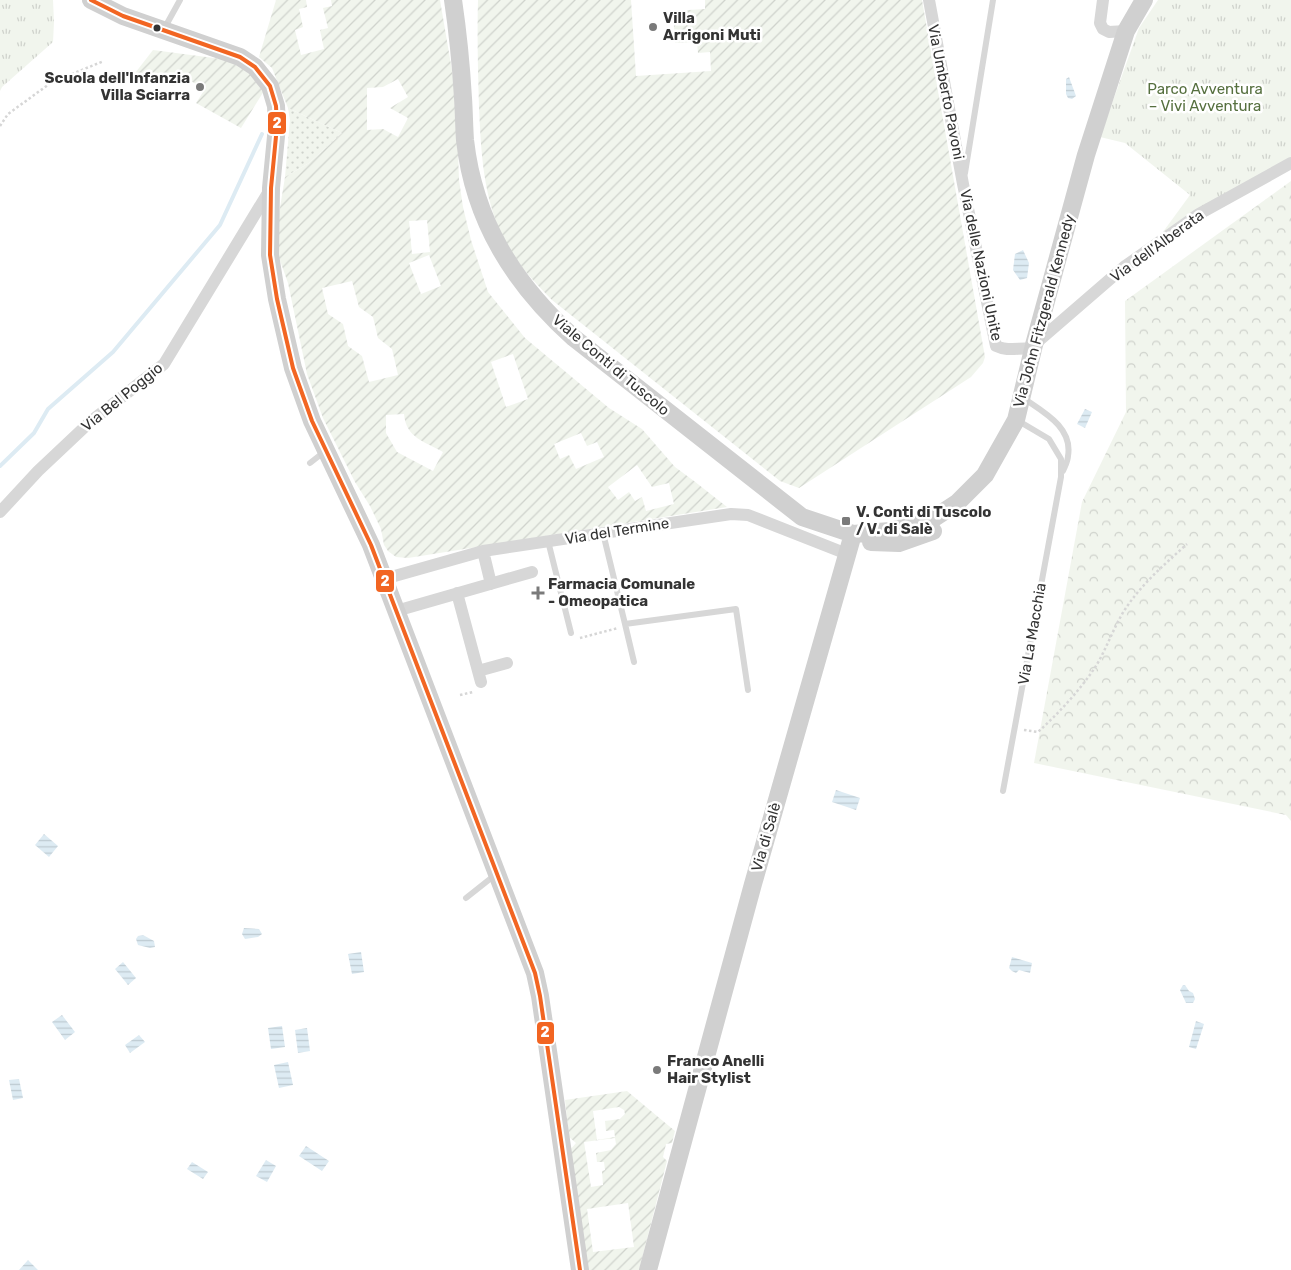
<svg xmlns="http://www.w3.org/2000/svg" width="1291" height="1270" font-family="Rubik,sans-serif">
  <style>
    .grass { fill: url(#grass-dots) }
    .forest { fill: url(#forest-crowns) }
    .park { fill: url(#park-tufts) }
    .garden { fill: url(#garden-furrows); fill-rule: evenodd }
    .water { fill: url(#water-rules) }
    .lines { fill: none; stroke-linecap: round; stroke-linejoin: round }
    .stream { stroke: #ddebf3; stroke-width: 4 }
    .path { stroke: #d6d6d6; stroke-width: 2.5; stroke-dasharray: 2.5 2.5; stroke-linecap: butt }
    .lane { stroke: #d7d7d7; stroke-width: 6 }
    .street { stroke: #d7d7d7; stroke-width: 12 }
    .secondary { stroke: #d0d0d0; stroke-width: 18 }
    .bus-1-casing { stroke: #fff; stroke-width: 8 }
    .bus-1 { stroke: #f26522; stroke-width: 4 }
    .poi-dot { fill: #7a7a7a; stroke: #fff; stroke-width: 2 }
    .bus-dot { fill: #333; stroke: #fff; stroke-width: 2 }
    .labels { text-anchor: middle; stroke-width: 5; stroke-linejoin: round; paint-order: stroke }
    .poi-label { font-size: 15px; font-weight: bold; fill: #333; stroke: #fff; text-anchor: start }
    .park-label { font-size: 15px; fill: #56703f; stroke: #fff }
    .street-label { font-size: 15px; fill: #333; stroke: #fff }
    .line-badge { stroke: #fff; stroke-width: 2 }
    .badge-label { font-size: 14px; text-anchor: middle; font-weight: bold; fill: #fff }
  </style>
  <defs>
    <pattern id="grass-dots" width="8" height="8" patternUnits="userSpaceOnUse" patternTransform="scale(1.25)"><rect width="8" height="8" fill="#f1f5ed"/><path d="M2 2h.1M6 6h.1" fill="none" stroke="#cfd2cc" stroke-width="1.8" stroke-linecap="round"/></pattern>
    <pattern id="forest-crowns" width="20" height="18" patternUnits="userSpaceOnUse" patternTransform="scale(1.25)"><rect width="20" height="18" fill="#f1f5ed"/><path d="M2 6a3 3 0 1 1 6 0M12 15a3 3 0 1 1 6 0" fill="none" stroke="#cfd2cc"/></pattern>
    <pattern id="park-tufts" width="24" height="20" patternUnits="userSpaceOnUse" patternTransform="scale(1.25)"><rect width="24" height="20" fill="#f1f5ed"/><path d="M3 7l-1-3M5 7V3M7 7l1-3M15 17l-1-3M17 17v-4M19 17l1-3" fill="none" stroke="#cfd2cc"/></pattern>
    <pattern id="garden-furrows" width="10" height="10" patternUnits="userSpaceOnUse" patternTransform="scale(1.25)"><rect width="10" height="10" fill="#f1f5ed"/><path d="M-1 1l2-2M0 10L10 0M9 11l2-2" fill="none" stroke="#cfd2cc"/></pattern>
    <pattern id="water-rules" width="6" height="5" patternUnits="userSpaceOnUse" patternTransform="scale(1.25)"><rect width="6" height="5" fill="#ddebf3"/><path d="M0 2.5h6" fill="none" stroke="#becad1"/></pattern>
  </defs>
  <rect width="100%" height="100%" fill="#fff"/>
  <path class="grass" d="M288 108 342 133 309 163 285 177 290 120Z"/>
  <path class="forest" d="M1291 181V821L1286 815 1034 763 1082 502 1126 412 1125 301Z"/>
  <path class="park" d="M0 0H53L54 22 53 42 2 87 0 91Z
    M1158 0H1291V162L1160 236 1190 195 1125 143 1100 137 1139 28Z"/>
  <path class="garden" d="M276 0H306L307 7 299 9 303 27 295 30 301 55 324 49 320 30 328 28 323 8 332 6 331 0H440L456 94 459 180 463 207 471 240 488 292 525 338 609 408 642 429 675 467 694 481 727 507 408 558 396 557 388 551 384 545 381 529 370 506 355 482 323 418 307 374 288 283 277 252V226L285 177 309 163 342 133 288 108 272 68 259 57ZM398 79 408 97 390 108 408 118 398 137 383 129 367 130V88L383 87ZM427 220 430 252 412 254 409 221ZM429 255 441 286 421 294 409 263ZM352 281 359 307 373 317 378 338 392 349 398 375 369 382 362 356 348 346 343 324 328 314 322 288ZM513 354 528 399 506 407 491 362ZM404 414C406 438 424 441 443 452L433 471 397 452 386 433V415ZM581 433 587 446 597 442 604 457 576 469 569 455 560 459 554 444ZM637 465 652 487 669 483 674 504 646 511 642 497 635 501 629 492 618 500 608 487Z
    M478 0H631L636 76 711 71 710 52 698 53 697 42 675 43 673 11 705 9V0H922L985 357 983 363 971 377 799 488 780 481 552 300C533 281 515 261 503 237 483 197 481 151 479 107 478 71 477 36 478 0Z
    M153 50 229 60 247 69 264 91 241 128 196 103 205 89 180 75 174 86 132 77Z
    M627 1091 675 1131 672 1143 666 1144 663 1157 667 1161 639 1270H585L570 1150 576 1143 569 1137 565 1100ZM619 1107 624 1110 625 1114 620 1119 605 1121 606 1131 614 1130 615 1137 597 1140 593 1111ZM615 1138 616 1144 611 1150 596 1153 597 1162H604L605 1170 602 1171 603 1185 591 1187 584 1142ZM628 1203 634 1247 593 1252 587 1209Z"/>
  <path class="water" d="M1069 77 1076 96 1072 99 1068 98 1066 94V79Z
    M1023 250 1029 263 1027 278 1020 280 1013 270 1015 254Z
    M1085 409 1092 412 1085 428 1077 424Z
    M836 790 860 798 856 810 832 802Z
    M44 834 58 846 49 857 35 845Z
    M244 928 259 929 262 934 258 937 245 939 242 934Z
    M143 935 154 941 155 947 150 948 138 945 136 939 138 936Z
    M361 952 364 972 352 974 348 954Z
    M1012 957 1032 963 1030 973 1019 970 1016 973 1012 971 1009 968Z
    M123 962 136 978 128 985 115 969Z
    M1183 985H1185L1189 991 1193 993 1195 999 1193 1003H1186L1180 990Z
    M62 1015 75 1032 65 1040 52 1022Z
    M1196 1021 1204 1024 1196 1049 1189 1047Z
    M282 1026 285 1047 271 1049 268 1028Z
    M307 1028 310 1051 298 1053 295 1030Z
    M139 1035 145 1042 130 1053 125 1045Z
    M288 1062 293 1085 279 1088 274 1065Z
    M19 1079 23 1098 13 1100 9 1080Z
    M306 1146 329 1161 322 1171 299 1156Z
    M266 1160 276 1166 267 1182 256 1176Z
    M192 1162 208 1172 203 1179 187 1169Z
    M28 1260 38 1270H19Z"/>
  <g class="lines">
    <path class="stream" d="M0 466 34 433 48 409 113 352 220 225 262 134"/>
    <path class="path" d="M0 126 8 114 52 82 104 61
      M580 638 618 628
      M460 695 473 692
      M1024 730 1038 732C1059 713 1080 690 1096 666 1108 646 1115 623 1128 605 1144 582 1166 563 1187 544"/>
    <path class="lane" d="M164 29 180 0
      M965 173 993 0
      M1023 398C1043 412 1073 427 1068 456 1068 461 1065 466 1063 471
      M310 463 324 452
      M603 533 625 624 736 609 748 690
      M548 541 571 633
      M625 624 634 662
      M1003 791 1061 477V459L1049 439 1017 420
      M466 898 495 875"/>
    <path class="street" d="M929 0 963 184 996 346C1008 352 1020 347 1033 349
      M1103 0 1100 23 1103 29 1109 32 1126 31
      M1035 344 1124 267 1199 214 1291 163
      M0 512 38 471 90 422 164 364 271 188
      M483 551 491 584
      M384 579 483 551 731 514 748 515 847 554
      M457 593 481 682
      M396 611 532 572
      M478 671 507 663"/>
    <path class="secondary" d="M91 0 123 16 240 57 255 67 270 86 276 106 277 126 271 188 270 255 277 299 293 368 312 421 371 545 535 973 540 996 580 1270
      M453 0C458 33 461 65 463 98 464 112 464 126 465 140 474 221 514 284 574 338L802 517 853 534 890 531 928 522 957 503 985 475 1016 420 1034 345 1086 155 1126 31 1144 0
      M871 542 899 543 933 531
      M648 1270 753 884 853 534"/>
    <g class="bus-1-casing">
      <path id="bus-1" d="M91 0 123 16 240 57 255 67 270 86 276 106 277 126 271 188 270 255 277 299 293 368 312 421 371 545 535 973 540 996 580 1270"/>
    </g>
    <use href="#bus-1" class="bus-1"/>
  </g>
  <g class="poi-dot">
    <circle cx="653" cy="27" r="5"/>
    <circle cx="200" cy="87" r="5"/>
    <rect x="841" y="516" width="10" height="10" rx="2.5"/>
    <path d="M535.5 585.5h5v5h5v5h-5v5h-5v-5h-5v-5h5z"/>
    <circle cx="657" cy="1070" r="5"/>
  </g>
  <circle class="bus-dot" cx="157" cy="28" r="4.5"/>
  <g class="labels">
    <g class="poi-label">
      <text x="663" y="23">Villa<tspan x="663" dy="17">Arrigoni Muti</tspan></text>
      <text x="190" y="83" text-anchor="end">Scuola dell'Infanzia<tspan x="190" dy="17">Villa Sciarra</tspan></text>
      <text x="856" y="517">V. Conti di Tuscolo<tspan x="856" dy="17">/ V. di Salè</tspan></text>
      <text x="548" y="589">Farmacia Comunale<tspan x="548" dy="17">- Omeopatica</tspan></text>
      <text x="667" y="1066">Franco Anelli<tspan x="667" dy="17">Hair Stylist</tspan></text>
    </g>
    <g class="park-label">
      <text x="1205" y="94">Parco Avventura<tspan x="1205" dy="17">– Vivi Avventura</tspan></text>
    </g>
    <g class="street-label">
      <text transform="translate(946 92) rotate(79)" y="5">Via Umberto Pavoni</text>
      <text transform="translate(1157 246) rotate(-36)" y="5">Via dell'Alberata</text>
      <text transform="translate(981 265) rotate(78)" y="5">Via delle Nazioni Unite</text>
      <text transform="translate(1044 311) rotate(-75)" y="5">Via John Fitzgerald Kennedy</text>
      <text transform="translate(611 365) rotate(40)" y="5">Viale Conti di Tuscolo</text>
      <text transform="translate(122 397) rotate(-39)" y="5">Via Bel Poggio</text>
      <text transform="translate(617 531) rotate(-9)" y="5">Via del Termine</text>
      <text transform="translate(1032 634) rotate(-80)" y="5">Via La Macchia</text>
      <text transform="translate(766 837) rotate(-74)" y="5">Via di Salè</text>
    </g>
  </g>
  <g class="line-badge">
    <rect x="267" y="111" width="20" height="24" rx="5" fill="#f26522"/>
    <rect x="375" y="569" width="20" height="24" rx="5" fill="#f26522"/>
    <rect x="536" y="1021" width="19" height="24" rx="5" fill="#f26522"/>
  </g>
  <g class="badge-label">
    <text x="277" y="128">2</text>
    <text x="385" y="586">2</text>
    <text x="545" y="1037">2</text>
  </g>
</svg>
